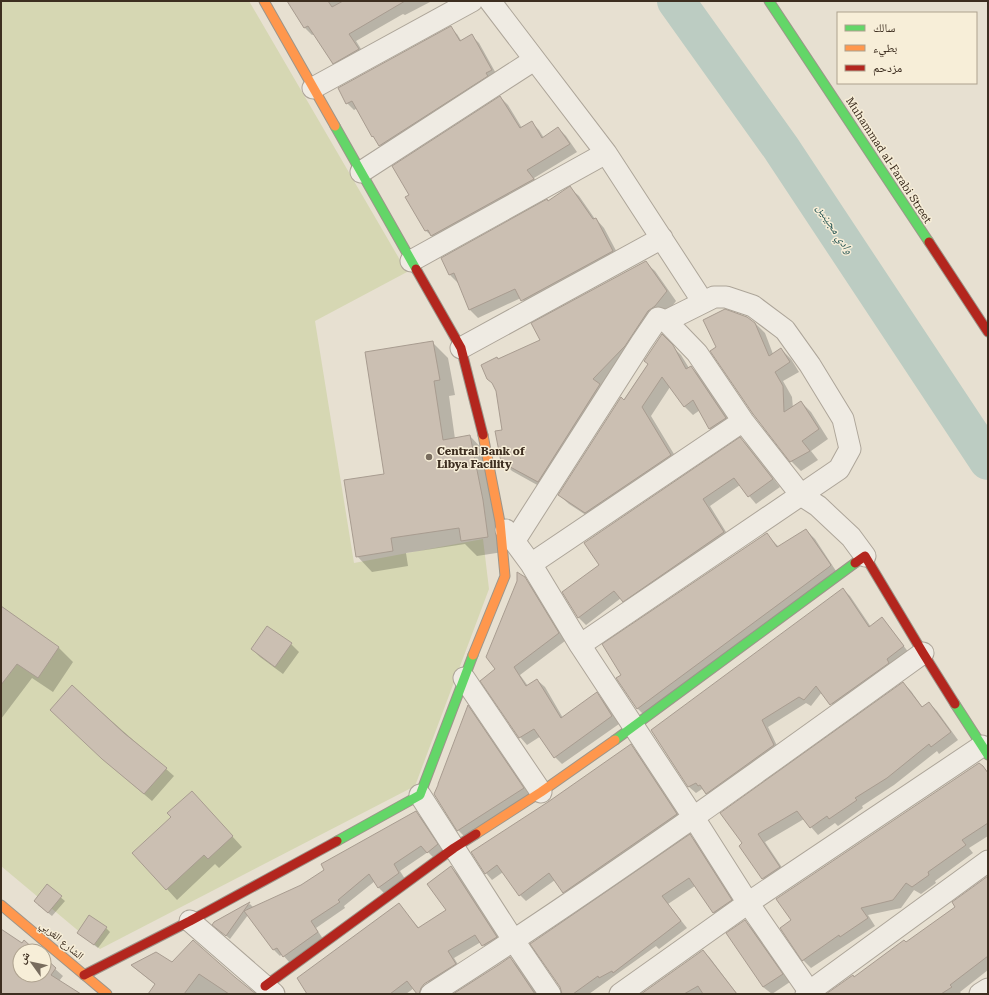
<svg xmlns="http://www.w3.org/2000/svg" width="989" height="995" font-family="'Roboto Serif','Noto Naskh Arabic',serif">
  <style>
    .green { fill: #d6d7b3 }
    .shadow { fill: #0003 }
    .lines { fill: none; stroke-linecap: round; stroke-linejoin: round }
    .river { stroke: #bcccc2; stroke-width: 38 }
    .building { fill: #cbbfb2; stroke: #a89c90 }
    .street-casing { stroke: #ada599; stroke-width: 23 }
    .fast-casing { stroke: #9c958a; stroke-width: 11 }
    .slow-casing { stroke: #9c958a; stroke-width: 11 }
    .jam-casing { stroke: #9c958a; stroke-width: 11 }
    .street { stroke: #efebe3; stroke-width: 21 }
    .fast { stroke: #63d668; stroke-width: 9 }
    .slow { stroke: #ff974d; stroke-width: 9 }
    .jam { stroke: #b3261e; stroke-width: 9 }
    .poi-dot { fill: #786c5e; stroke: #f7eed8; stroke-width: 1.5 }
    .labels { text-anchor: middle; stroke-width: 3; stroke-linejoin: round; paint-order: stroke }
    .street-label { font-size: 11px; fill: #3d2e20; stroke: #f7eed8 }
    .poi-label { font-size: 11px; font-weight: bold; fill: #3d2e20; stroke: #f7eed8; text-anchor: start }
    .water-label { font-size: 12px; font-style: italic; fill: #2f5d5a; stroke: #f7eed8 }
  </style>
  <rect width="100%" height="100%" fill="#e7e0d1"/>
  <path class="green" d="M1 1H249L407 272 315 321 354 563 483 539 489 589 415 786 100 949 1 866Z"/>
  <path class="shadow" d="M288 1H432L405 15 403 14 356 41 366 57 341 70 333 63 315 34 312 35 305 28Z
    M450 28 457 34 462 42 472 36 479 43 498 77 387 152 380 145 358 108 354 110 347 103Z
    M500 97 508 105 522 128 532 123 539 130 544 138 558 128 566 136 577 152 534 178 541 187 434 238 426 231 411 195Z
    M570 188 579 196 595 219H596L604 228 621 260 531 309 521 298 478 318 470 310 459 284 450 275 442 259 548 202Z
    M645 262 655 271 676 301 665 316 548 491 512 471 502 461 503 431 498 360 541 340Z
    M755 323 765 333 773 354 781 349 791 359 799 372 783 381 792 397 793 408 801 402 811 412 828 439 811 451 818 460 801 471 791 461Z
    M662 336 681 355 689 368 691 367 700 376 735 427 719 438 710 429 700 410 693 415 684 406 670 387 651 416 680 464 595 521 569 504 559 495 648 364Z
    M432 342 448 358 455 395 449 396 455 439 470 436 485 452 503 552 477 556 465 544 406 553 408 566 372 572 357 556Z
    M740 438 748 446 780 487 756 504 740 485 710 506 731 540 631 608 621 598 586 625 579 618 564 593 601 565Z
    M806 530 815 539 838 574 646 717 638 709 618 679 766 534 779 547Z
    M524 578 532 586 565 641 520 675 528 686 537 680 545 687 563 718 597 694 604 701 619 724 562 764 555 757 541 736 527 745 520 737 496 670Z
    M843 589 850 596 871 627 882 618 888 625 909 653 838 711 822 692 811 706 806 703 768 727 780 752 713 800 702 789 696 793 689 787 652 731Z
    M1 608 59 648 73 662 53 692 32 678 1 719Z
    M291 644 299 652 283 674 260 657 252 649Z
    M903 683 911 691 923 708 929 703 937 711 958 740 939 754 937 751 894 785 862 806 863 808 838 826 835 823 818 835 804 819 765 842 787 875 771 886 763 878 740 846Z
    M72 686 174 776 152 801 111 766Z
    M468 707 474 713 530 795 465 837 458 830 435 794Z
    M631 746 637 752 683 821 570 899 555 880 526 901 520 895 503 872 492 880 486 873 548 803Z
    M983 767 988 772V836L969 848 973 853 935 881 936 883 921 894 914 890 901 908 868 915 875 926 811 968 803 960 792 920Z
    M192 792 242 847 219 868 215 864 177 900 134 853 172 817Z
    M416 813 423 819 443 851 434 858 428 852 400 871 405 879 385 894 379 888 375 881 344 906 345 908 316 928 323 939 290 963 282 954 280 956 274 950 248 915 230 939 217 928 215 923 250 904 253 907 251 909 302 886Z
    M690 836 697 842 738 907 720 920 714 913 695 886 668 904 687 928 659 949 656 946 589 994H563Z
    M451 867 458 874 503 944 490 953 481 942 454 958 462 971 435 988 426 979 406 994H308L399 905 419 928 447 910Z
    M988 877V970L960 992 962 994H842L854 978 906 943 957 907Z
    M47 886 65 901 52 916 38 905Z
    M745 921 753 929 790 982 772 994 763 987Z
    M106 928 110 932 98 948 82 936Z
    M1 930 35 951H20V975H44V959L63 976 59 981 79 994H1Z
    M703 951 710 958 737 994H642Z
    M510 958 517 965 537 994H454Z
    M172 963 254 994H157L156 985 132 966Z"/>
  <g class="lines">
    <path class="river" d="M676 1 781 148 988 461"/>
  </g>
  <path class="building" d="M287 1H328L332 7 343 1H405L349 34 359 49 333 64 308 26 304 28Z
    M451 26 460 41 472 34 492 70 486 73 488 76 379 146 373 136 372 137 352 101 346 104 338 88Z
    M500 96 520 128 532 121 542 138 558 127 570 144 527 170 534 179 431 236 428 230 425 231 405 197 409 195 392 166Z
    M570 186 593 219 596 218 613 251 521 301 515 289 469 310 454 273 449 275 441 258 547 199 548 201Z
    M646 261 667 291 655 306 648 311 625 346 593 379 600 384 538 482 501 462 495 431 502 430 496 391 492 383 487 379 481 365 497 357 498 359 540 340 531 323Z
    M725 309 747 317 755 323 769 356 781 348 790 362 775 372 783 386 784 412 801 401 819 429 802 441 810 451 790 462 753 414 710 351 716 347 703 320Z
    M662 334 673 345 686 369 691 366 726 418 709 429 693 400 684 407 662 377 642 407 671 455 585 513 558 495 621 397 624 400 648 364 644 361Z
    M433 341 440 380 434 381 443 440 470 435 483 500 488 537 461 541 459 528 391 538 393 551 356 557 344 480 384 474 365 352Z
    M740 437 773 479 748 497 734 478 703 499 724 532 623 602 614 591 578 618 562 592 599 565 584 543Z
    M806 529 831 565 829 567 637 709 616 678 621 675 602 644 767 533 777 547Z
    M517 572 525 577 559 633 514 667 526 686 537 679 561 718 597 692 612 716 554 758 534 729 519 738 480 681 495 669 486 657 517 581Z
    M843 588 869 627 882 617 904 646 887 659 889 663 830 705 816 686 804 700 799 697 762 720 774 745 706 794 700 785 698 786 696 783 688 787 651 730Z
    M1 606 59 647 38 678 17 664 1 685Z
    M267 626 292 643 275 667 251 649Z
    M903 682 922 707 929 702 951 732 931 747 929 744 887 778 855 798 857 800 829 819 827 816 810 828 797 811 758 834 780 867 762 879 739 846 742 843 720 813Z
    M72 685 124 733 167 768 144 794 102 759 50 710Z
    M468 705 524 788 457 831 434 794 438 785V784Z
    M631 744 677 814 563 893 549 873 519 896 497 865 485 874 471 852 548 802Z
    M979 763 983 766 988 773V823L962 840 966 845 928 872 929 875 912 887 906 883 893 900 861 908 868 918 840 937 839 935 802 961 780 928 791 920 776 899Z
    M192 791 233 836 208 859 204 855 166 890 132 853 171 817 167 813Z
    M416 811 438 844 427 853 421 846 394 864 399 873 378 888 369 874 338 900 340 902 311 921 318 932 283 957 277 948 273 950 244 911 301 885 324 870 321 864Z
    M690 834 732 900 713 913 689 878 662 896 681 921 613 973 612 971 599 978 598 976 573 994H562L560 987 530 944Z
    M451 866 497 937 482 946 475 935 448 951 456 964 424 984 421 988 419 994H417L407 981 390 994H307L297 978 399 903 418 928 446 910 427 884Z
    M988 876V956L950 985 952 987 941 994H826L853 975 854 977 904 940 906 942 955 907 952 902Z
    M47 884 62 896 48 913 34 901Z
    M250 902 226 936 212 925 214 922Z
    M89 915 107 927 94 945 77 933Z
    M745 920 783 974 763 987 726 933Z
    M1 929 22 943 24 940 36 951H20V975H44V957L56 968 51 975 81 994H1Z
    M193 940 236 978 256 994H229L199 974 184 994H148L155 984 131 965 156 952 172 962Z
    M703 950 737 994H703L698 986 684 994H641Z
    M510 957 535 994H453L500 964Z"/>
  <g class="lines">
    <g class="street-casing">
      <path id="street" d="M313 88 472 1
        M606 153 703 302
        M361 172 534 60
        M411 261 606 153 490 1
        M666 321 697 353 743 421 801 495 818 506 851 537 865 556
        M461 348 662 238
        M506 530 531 564 580 645 694 818 748 903 811 994
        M515 540 641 343 658 318 666 321 714 297H726L753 306 785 330 810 365 843 419 850 449 839 469 580 645
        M531 564 743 421
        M464 678 541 792
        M420 795 514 941 550 994
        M190 921 274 994
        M431 994C599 887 761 770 923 653
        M620 994 748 903 982 746
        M806 994 988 861
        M980 994 988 989"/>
    </g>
    <g class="fast-casing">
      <path id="fast" d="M769 1 929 242
        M335 126 416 269
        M955 704 988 755
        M615 740 855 563
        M337 841 420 795 473 655"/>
    </g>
    <g class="slow-casing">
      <path id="slow" d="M264 1 335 126
        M473 655 505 576 500 522 483 435
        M476 834 541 792 615 740
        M1 905 107 994"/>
    </g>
    <g class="jam-casing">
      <path id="jam" d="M929 242 988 332
        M416 269 461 348 483 435
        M855 563 865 556 923 653 955 704
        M84 975 190 921 337 841
        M265 986 454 848 476 834"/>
    </g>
    <use href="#street" class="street"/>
    <use href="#fast" class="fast"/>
    <use href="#slow" class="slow"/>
    <use href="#jam" class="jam"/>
  </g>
  <circle class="poi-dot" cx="429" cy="457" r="4"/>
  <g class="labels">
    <g class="street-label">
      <text transform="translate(889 160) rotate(57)" y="4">Muhammad al-Farabi Street</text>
      <text transform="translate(62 940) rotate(40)" y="4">الشارع الغربي</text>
    </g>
    <g class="poi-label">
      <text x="437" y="455">Central Bank of<tspan x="437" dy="13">Libya Facility</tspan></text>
    </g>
    <g class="water-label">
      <text transform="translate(835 229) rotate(57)" y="4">وادي مجينين</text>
    </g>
  </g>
  <rect width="989" height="995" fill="none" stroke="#3d2e20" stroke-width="4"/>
  <rect x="837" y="12" width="140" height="72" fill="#f7eed8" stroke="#ada18e"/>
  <rect x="845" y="25" width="20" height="6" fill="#63d668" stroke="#ada18e"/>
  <text x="873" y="32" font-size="12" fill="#3d2e20">سالك</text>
  <rect x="845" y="45" width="20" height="6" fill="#ff974d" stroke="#ada18e"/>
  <text x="873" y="52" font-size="12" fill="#3d2e20">بطيء</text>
  <rect x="845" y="65" width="20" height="6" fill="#b3261e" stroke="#ada18e"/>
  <text x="873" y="72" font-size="12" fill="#3d2e20">مزدحم</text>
  <g transform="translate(32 963) rotate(303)"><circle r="19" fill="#f7eed8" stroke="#ada18e"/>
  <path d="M0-3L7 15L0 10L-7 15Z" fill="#786c5e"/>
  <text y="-6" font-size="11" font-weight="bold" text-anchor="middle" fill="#3d2e20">ش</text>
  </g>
</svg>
